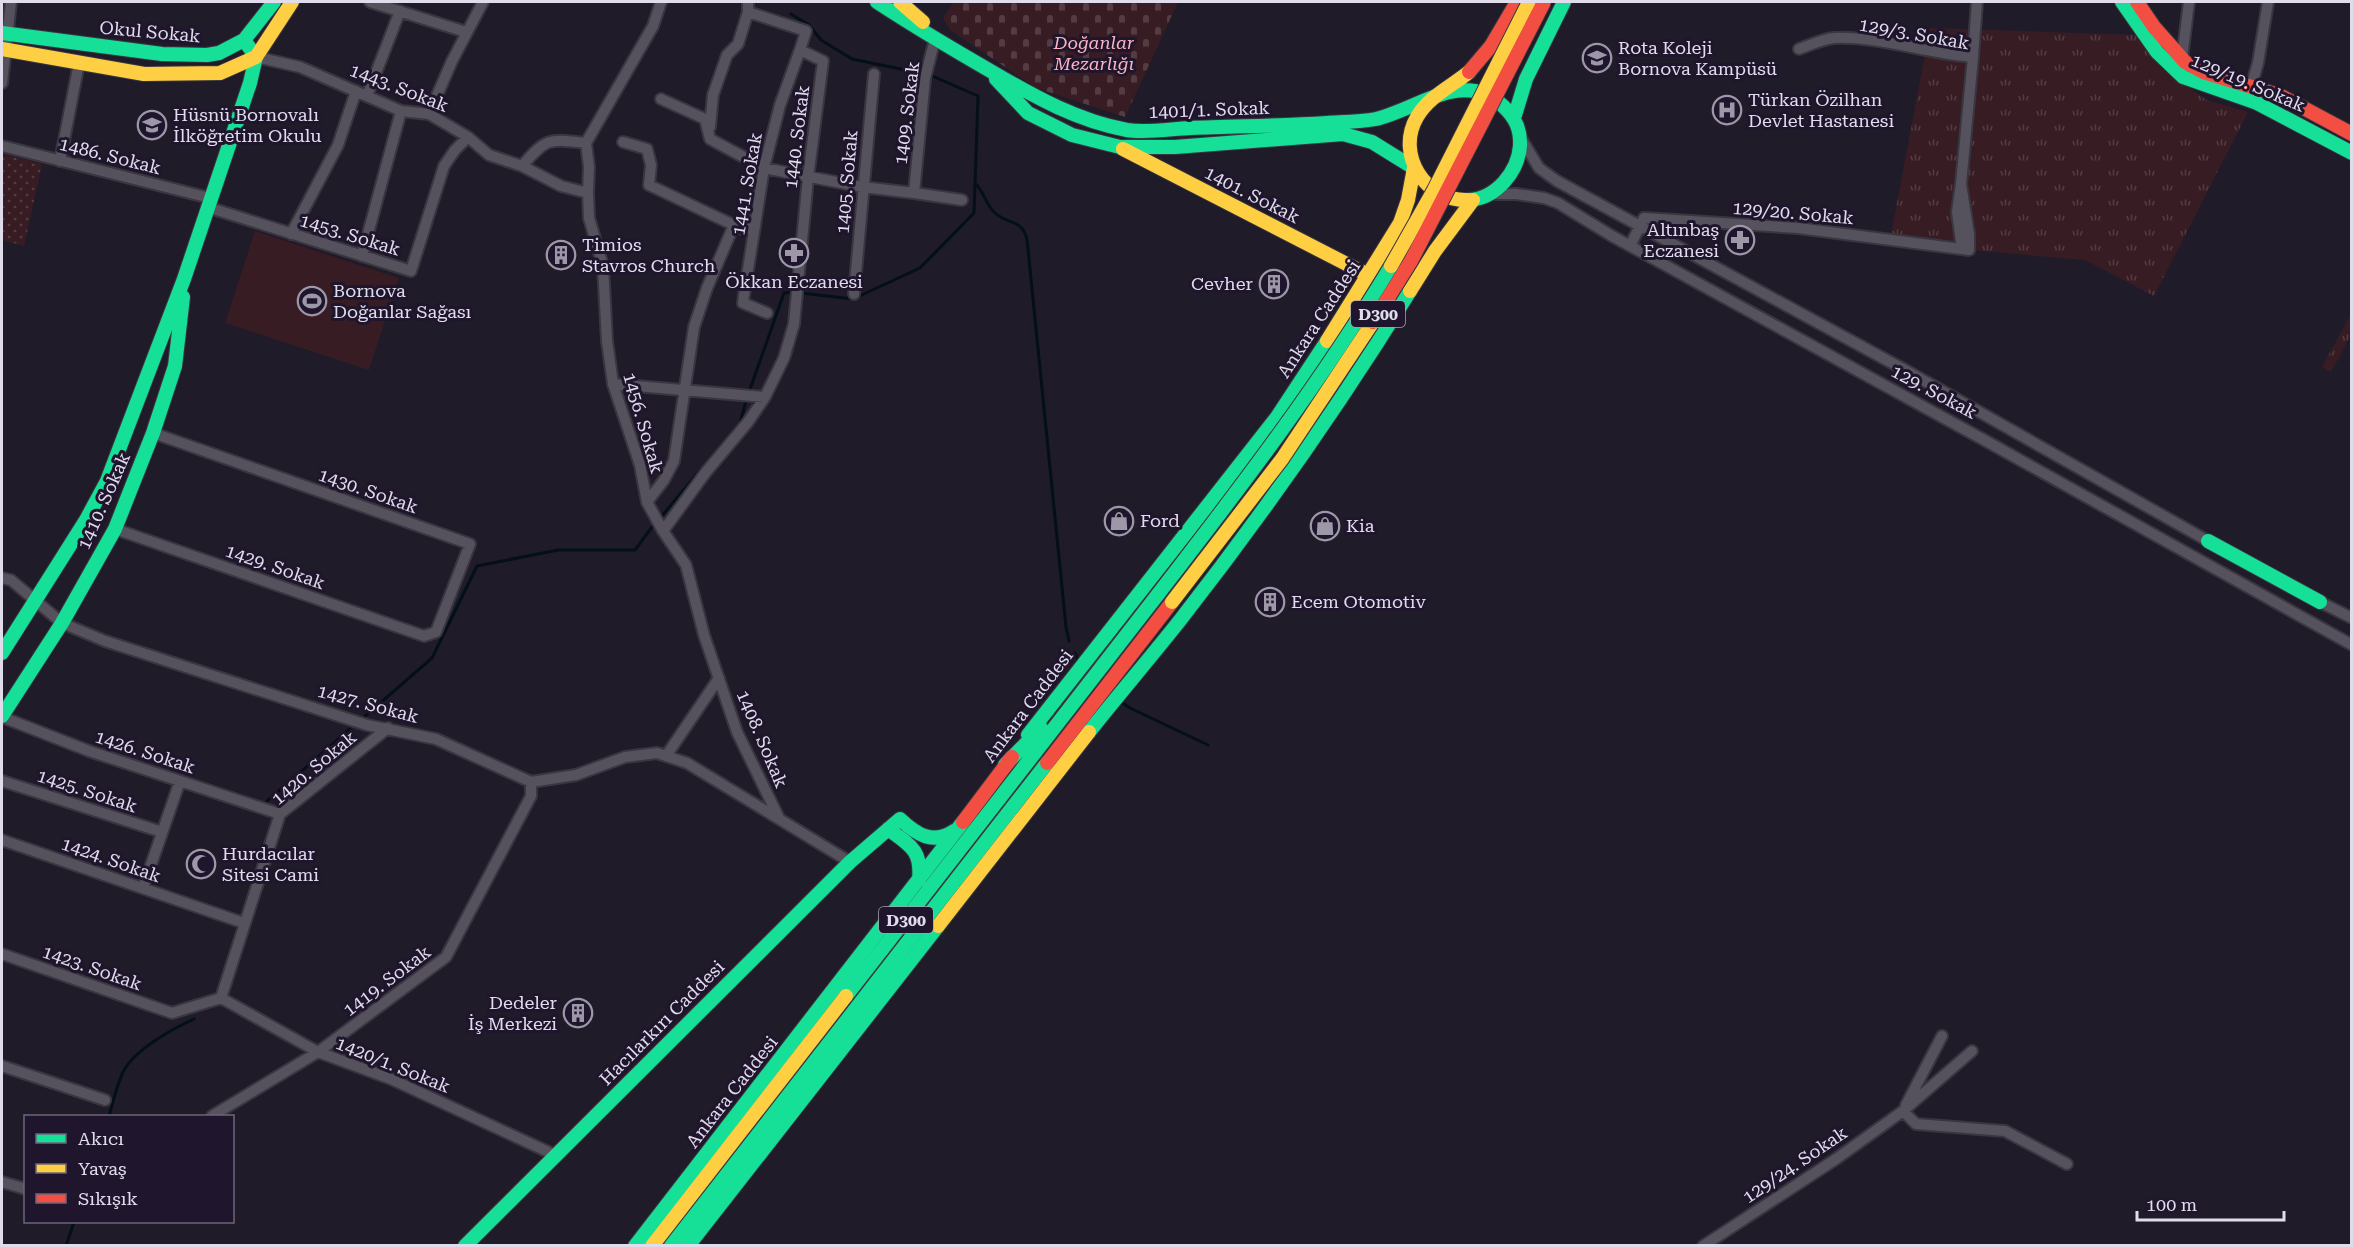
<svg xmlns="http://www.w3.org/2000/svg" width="2353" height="1247" font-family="'Roboto Serif',serif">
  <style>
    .grass { fill: url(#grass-tufts) }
    .cemetery { fill: url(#cemetery-stones) }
    .park { fill: url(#park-dots) }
    .pitch { fill: #371c23 }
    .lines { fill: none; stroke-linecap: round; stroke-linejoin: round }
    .stream { stroke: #03101a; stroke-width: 3 }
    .street-casing { stroke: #393640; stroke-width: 14 }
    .fast-casing { stroke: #393640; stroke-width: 16 }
    .slow-casing { stroke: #393640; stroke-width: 16 }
    .jam-casing { stroke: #393640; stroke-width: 16 }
    .street { stroke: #56525d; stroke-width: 10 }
    .fast { stroke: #16e098; stroke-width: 14 }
    .slow { stroke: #ffcf43; stroke-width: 14 }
    .jam { stroke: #f24e42; stroke-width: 14 }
    .fast-bridge-casing { stroke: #393640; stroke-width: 16; stroke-linecap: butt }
    .slow-bridge-casing { stroke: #393640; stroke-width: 16; stroke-linecap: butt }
    .jam-bridge-casing { stroke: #393640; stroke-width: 16; stroke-linecap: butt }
    .fast-bridge { stroke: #16e098; stroke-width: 14 }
    .slow-bridge { stroke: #ffcf43; stroke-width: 14 }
    .jam-bridge { stroke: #f24e42; stroke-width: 14 }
    .labels { text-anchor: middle; stroke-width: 6; stroke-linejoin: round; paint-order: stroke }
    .shield { fill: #1f162d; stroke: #a7a1b3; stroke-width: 1.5 }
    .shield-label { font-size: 16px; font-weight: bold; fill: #e1dcec }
    .street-label { font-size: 18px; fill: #e1dcec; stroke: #1f162d }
    .park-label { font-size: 18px; font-style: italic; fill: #feb4c0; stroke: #1f162d }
    .poi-label { font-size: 18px; fill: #e1dcec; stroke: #1f162d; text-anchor: start }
  </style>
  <defs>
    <pattern id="grass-tufts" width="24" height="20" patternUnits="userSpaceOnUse" patternTransform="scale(1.5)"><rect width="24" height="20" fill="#371c23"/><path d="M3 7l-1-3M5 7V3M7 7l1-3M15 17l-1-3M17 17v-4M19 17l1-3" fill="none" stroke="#543c43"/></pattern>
    <pattern id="cemetery-stones" width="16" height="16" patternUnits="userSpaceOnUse" patternTransform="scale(1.5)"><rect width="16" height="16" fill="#371c23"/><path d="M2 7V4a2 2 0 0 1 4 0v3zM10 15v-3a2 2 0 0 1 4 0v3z" fill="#543c43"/></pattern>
    <pattern id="park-dots" width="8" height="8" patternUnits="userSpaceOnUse" patternTransform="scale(1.5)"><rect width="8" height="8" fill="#371c23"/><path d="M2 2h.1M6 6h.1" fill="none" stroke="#543c43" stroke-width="1.8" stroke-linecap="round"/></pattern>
  </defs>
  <rect width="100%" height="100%" fill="#201b28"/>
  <path class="grass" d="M1930 28 2137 35 2162 69 2207 100 2248 112 2154 296 2085 260 1969 250 1890 240Z
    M2351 314V335L2331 372 2322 367Z"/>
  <path class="cemetery" d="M954 2H1178L1125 117 1036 88 950 30 943 18Z"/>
  <path class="park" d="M2 154 42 164 24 246 2 240Z"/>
  <path class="pitch" d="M255 231 399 278 369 370 225 323Z"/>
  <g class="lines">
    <path class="stream" d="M791 14 809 25 821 40 852 59 920 73
      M976 184C984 192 986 205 995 213 1008 225 1021 218 1027 239L1066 627 1069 641
      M801 293 853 299 920 268 974 213 978 96 930 75
      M749 392 784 293 791 292
      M661 517 740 423 746 401
      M1075 653 1078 660
      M1121 702 1130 708 1208 745
      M364 717 432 658 477 566 558 550H635L652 527
      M266 802 350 729
      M109 1116C113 1102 117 1085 123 1072 134 1050 172 1029 194 1019
      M66 1246 74 1222"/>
    <g class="street-casing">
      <path id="street" d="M370 2 466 32
        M661 2 653 26 586 143 589 167 588 193 589 218 603 266 607 341 613 384 640 465 647 502 663 531 686 565 704 635 737 732 779 818
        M1799 49C1810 45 1823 39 1834 38 1881 36 1927 54 1973 57L1961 184
        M256 57 300 67 401 111 429 114 468 137 489 155 522 166 561 186 588 193
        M1973 57 1977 2
        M2182 58 2189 2
        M2 83 11 2
        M2251 87 2258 63 2268 2
        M367 96 400 11
        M661 99 705 119 710 139 764 168 862 187 914 193 925 78 935 39
        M429 114 452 61 483 2
        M710 127 713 95 727 55 738 44 748 12V2
        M1521 138 1539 168 1557 181 1905 370 2208 541
        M623 142 647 149 651 165 649 185 742 229 755 227
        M2 146 210 198
        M60 161 79 63
        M522 166C547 137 549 139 586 143
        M914 193 962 200
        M1492 194H1516L1544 198 1558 203 1612 236 1986 441 2352 645
        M207 207 411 271 444 166 455 150 468 137
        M291 234 338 145 356 91
        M1630 246 1644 218 1798 228 1969 250V234L1961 184 1957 212 1962 249
        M362 256 401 111
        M854 294 874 74
        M767 313 743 303 744 295 764 168 780 105 800 50
        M613 384 765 397
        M647 502 664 480 674 461 694 327 707 288 734 225
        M115 529 424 636 436 632 470 544 153 433
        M663 531 706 472 748 422 765 397 784 358 794 324 808 178 823 61 800 50 806 31 748 12
        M2 578 11 580 62 623 105 641 367 725 436 739 531 782 576 775 625 757 657 753 687 763 850 862
        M2320 602 2352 618
        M2 717 89 751 280 814
        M666 756 719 678
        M2 781 162 832
        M2 840 244 923
        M143 888 180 781
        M2 954 172 1013 221 998
        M221 998 318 1052 391 1079 555 1155
        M221 998 280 814 388 728
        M2 1066 105 1100
        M1906 1105 1942 1036
        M1903 1111 1916 1124 2005 1131 2067 1164
        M212 1116 318 1052 446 957 531 796V782
        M2 1182 26 1189
        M1703 1246 1836 1159 1903 1111 1972 1051"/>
    </g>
    <g class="fast-casing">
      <path id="fast" d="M877 2C915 27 954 50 994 73 1035 97 1078 121 1127 130 1146 133 1170 129 1190 128 1236 126 1281 126 1327 123 1342 122 1361 122 1376 119 1418 109 1464 68 1503 106 1515 117 1521 129 1520 146 1518 172 1496 199 1468 200
        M2122 2 2157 52 2183 77 2257 103 2352 153
        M2 33 162 54 207 55 219 53 244 40 274 2
        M996 79 1028 113 1072 135 1120 147H1175L1343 134 1372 142 1414 168
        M1515 115 1526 79 1564 2
        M2208 541 2320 602
        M2 653 86 520 107 481 184 279 250 83 256 57 244 40
        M2 716 62 623 115 529 153 433 175 366 183 297
        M1089 732C1119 694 1151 657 1181 619 1263 514 1340 404 1410 291
        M1028 735 1277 417 1327 341
        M1005 765 1041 728
        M888 829C910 845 922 850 919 880
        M846 996 1159 593
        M465 1246 850 862 900 819C917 835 933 845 954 831
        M635 1246 963 822
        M671 1246 1047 763
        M688 1246 938 926"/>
    </g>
    <g class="slow-casing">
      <path id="slow" d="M900 2 923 22
        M2 49 144 74 220 73 256 57 292 2
        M1123 149 1368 275
        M1468 200C1426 202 1395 155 1417 117 1428 97 1452 86 1469 72
        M1410 291 1435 251 1473 200
        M1327 341 1400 223 1408 200 1414 168
        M938 926 1089 732
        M652 1246 846 996"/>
    </g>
    <g class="jam-casing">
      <path id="jam" d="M2137 2 2154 27 2185 62 2203 72 2281 96 2352 134
        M1469 72 1491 46 1517 2
        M1047 763 1172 602
        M963 822 1012 757"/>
    </g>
    <use href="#street" class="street"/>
    <use href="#fast" class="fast"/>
    <use href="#slow" class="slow"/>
    <use href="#jam" class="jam"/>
    <g class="fast-bridge-casing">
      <path id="fast-bridge" d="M1159 593C1241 487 1322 381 1391 266"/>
    </g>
    <g class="slow-bridge-casing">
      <path id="slow-bridge" d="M1391 266 1434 190 1529 2
        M1172 602 1282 459 1373 322"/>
    </g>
    <g class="jam-bridge-casing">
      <path id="jam-bridge" d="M1373 322 1411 261 1544 2"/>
    </g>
    <use href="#fast-bridge" class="fast-bridge"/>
    <use href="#slow-bridge" class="slow-bridge"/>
    <use href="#jam-bridge" class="jam-bridge"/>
  </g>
  <defs>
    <g id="school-ring" transform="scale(1.5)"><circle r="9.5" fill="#1f162d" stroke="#9d98a7" stroke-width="1.5"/><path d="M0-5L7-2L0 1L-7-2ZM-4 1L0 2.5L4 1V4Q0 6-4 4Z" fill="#9d98a7"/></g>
    <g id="hospital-ring" transform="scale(1.5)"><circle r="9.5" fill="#1f162d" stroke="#9d98a7" stroke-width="1.5"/><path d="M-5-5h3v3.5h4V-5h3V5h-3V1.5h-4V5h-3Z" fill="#9d98a7"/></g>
    <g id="pharmacy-ring" transform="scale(1.5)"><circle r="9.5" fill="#1f162d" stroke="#9d98a7" stroke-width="1.5"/><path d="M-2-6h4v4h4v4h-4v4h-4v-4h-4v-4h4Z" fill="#9d98a7"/></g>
    <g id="building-ring" transform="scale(1.5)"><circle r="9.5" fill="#1f162d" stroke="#9d98a7" stroke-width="1.5"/><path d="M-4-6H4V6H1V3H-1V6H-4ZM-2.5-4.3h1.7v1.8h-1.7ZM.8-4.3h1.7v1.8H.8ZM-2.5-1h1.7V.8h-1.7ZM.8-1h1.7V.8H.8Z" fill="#9d98a7"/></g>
    <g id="stadium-ring" transform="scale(1.5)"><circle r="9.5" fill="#1f162d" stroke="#9d98a7" stroke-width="1.5"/><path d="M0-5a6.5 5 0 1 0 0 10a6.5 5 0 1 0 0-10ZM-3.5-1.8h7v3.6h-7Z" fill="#9d98a7"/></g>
    <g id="shop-ring" transform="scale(1.5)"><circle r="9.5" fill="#1f162d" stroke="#9d98a7" stroke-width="1.5"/><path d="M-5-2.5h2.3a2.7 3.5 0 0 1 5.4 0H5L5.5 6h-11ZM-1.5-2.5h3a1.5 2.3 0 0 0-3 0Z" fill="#9d98a7"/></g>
    <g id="mosque-ring" transform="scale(1.5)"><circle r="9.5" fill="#1f162d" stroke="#9d98a7" stroke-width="1.5"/><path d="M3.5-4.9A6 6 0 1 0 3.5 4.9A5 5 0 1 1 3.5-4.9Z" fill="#9d98a7"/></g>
  </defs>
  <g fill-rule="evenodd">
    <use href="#school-ring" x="1597" y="58"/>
    <use href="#hospital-ring" x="1727" y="110"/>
    <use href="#school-ring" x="152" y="125"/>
    <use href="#pharmacy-ring" x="1740" y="240"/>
    <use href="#pharmacy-ring" x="794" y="253"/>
    <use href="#building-ring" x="561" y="255"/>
    <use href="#building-ring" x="1274" y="284"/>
    <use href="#stadium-ring" x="312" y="301"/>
    <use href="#shop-ring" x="1119" y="521"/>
    <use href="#shop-ring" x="1325" y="526"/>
    <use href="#building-ring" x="1270" y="602"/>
    <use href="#mosque-ring" x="201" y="864"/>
    <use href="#building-ring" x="578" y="1013"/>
  </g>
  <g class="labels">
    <g class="shield">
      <rect x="1351" y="301" width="54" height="26" rx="4.5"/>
      <rect x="879" y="907" width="54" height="26" rx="4.5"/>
    </g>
    <g class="shield-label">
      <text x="1378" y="320">D300</text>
      <text x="906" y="926">D300</text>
    </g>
    <g class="street-label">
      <text transform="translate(150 32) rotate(5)" y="6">Okul Sokak</text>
      <text transform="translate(1914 34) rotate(10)" y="6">129/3. Sokak</text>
      <text transform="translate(2248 83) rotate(23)" y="6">129/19. Sokak</text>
      <text transform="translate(399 88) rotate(21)" y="6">1443. Sokak</text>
      <text transform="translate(1209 110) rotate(-2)" y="6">1401/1. Sokak</text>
      <text transform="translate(907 113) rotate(-83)" y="6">1409. Sokak</text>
      <text transform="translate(797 137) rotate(-83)" y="6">1440. Sokak</text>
      <text transform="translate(110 156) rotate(14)" y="6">1486. Sokak</text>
      <text transform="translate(847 182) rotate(-85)" y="6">1405. Sokak</text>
      <text transform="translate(747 184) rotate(-80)" y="6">1441. Sokak</text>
      <text transform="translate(1252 195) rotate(27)" y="6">1401. Sokak</text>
      <text transform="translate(1793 213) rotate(5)" y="6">129/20. Sokak</text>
      <text transform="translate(350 235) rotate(17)" y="6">1453. Sokak</text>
      <text transform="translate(1319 319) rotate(-57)" y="6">Ankara Caddesi</text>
      <text transform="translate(1934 392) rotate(28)" y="6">129. Sokak</text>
      <text transform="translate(643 423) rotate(74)" y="6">1456. Sokak</text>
      <text transform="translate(368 491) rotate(19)" y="6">1430. Sokak</text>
      <text transform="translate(104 501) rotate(-66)" y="6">1410. Sokak</text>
      <text transform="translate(275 567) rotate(19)" y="6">1429. Sokak</text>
      <text transform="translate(368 704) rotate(15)" y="6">1427. Sokak</text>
      <text transform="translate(1028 706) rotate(-53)" y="6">Ankara Caddesi</text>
      <text transform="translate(762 739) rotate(67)" y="6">1408. Sokak</text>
      <text transform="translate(145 752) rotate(18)" y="6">1426. Sokak</text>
      <text transform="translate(314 768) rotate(-40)" y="6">1420. Sokak</text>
      <text transform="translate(87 791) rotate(18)" y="6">1425. Sokak</text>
      <text transform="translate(111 860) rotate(19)" y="6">1424. Sokak</text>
      <text transform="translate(92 968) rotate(19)" y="6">1423. Sokak</text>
      <text transform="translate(387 981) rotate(-37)" y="6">1419. Sokak</text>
      <text transform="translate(662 1023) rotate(-45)" y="6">Hacılarkırı Caddesi</text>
      <text transform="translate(393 1065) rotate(22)" y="6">1420/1. Sokak</text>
      <text transform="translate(732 1092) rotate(-52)" y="6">Ankara Caddesi</text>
      <text transform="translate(1795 1165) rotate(-34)" y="6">129/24. Sokak</text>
    </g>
    <g class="park-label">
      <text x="1094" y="49">Doğanlar<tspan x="1094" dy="21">Mezarlığı</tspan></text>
    </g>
    <g class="poi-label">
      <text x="1618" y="54">Rota Koleji<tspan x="1618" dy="21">Bornova Kampüsü</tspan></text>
      <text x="1748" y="106">Türkan Özilhan<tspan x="1748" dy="21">Devlet Hastanesi</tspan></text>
      <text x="173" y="121">Hüsnü Bornovalı<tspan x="173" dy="21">İlköğretim Okulu</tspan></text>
      <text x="1719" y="236" text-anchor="end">Altınbaş<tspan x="1719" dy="21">Eczanesi</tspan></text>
      <text x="582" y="251">Timios<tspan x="582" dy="21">Stavros Church</tspan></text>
      <text x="794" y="288" text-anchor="middle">Ökkan Eczanesi</text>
      <text x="1253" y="290" text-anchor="end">Cevher</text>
      <text x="333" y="297">Bornova<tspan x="333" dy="21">Doğanlar Sağası</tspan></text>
      <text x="1140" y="527">Ford</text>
      <text x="1346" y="532">Kia</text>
      <text x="1291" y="608">Ecem Otomotiv</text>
      <text x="222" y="860">Hurdacılar<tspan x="222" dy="21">Sitesi Cami</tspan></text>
      <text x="557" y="1009" text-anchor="end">Dedeler<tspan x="557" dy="21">İş Merkezi</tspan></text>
    </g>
  </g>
  <rect width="2353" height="1247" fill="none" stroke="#e1dcec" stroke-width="6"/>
  <rect x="24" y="1115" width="210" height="108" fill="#1f162d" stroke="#6d6579" stroke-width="1.5"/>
  <rect x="36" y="1134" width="30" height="9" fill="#16e098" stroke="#6d6579" stroke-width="1.5"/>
  <text x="78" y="1145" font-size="18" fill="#e1dcec">Akıcı</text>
  <rect x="36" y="1164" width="30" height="9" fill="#ffcf43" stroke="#6d6579" stroke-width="1.5"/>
  <text x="78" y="1175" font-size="18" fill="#e1dcec">Yavaş</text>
  <rect x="36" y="1194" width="30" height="9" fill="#f24e42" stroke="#6d6579" stroke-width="1.5"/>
  <text x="78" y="1205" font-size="18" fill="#e1dcec">Sıkışık</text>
  <path d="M2137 1211v9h147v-9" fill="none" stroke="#e1dcec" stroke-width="3"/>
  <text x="2146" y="1211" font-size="18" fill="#e1dcec" stroke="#1f162d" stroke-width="4.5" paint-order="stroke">100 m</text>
</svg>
